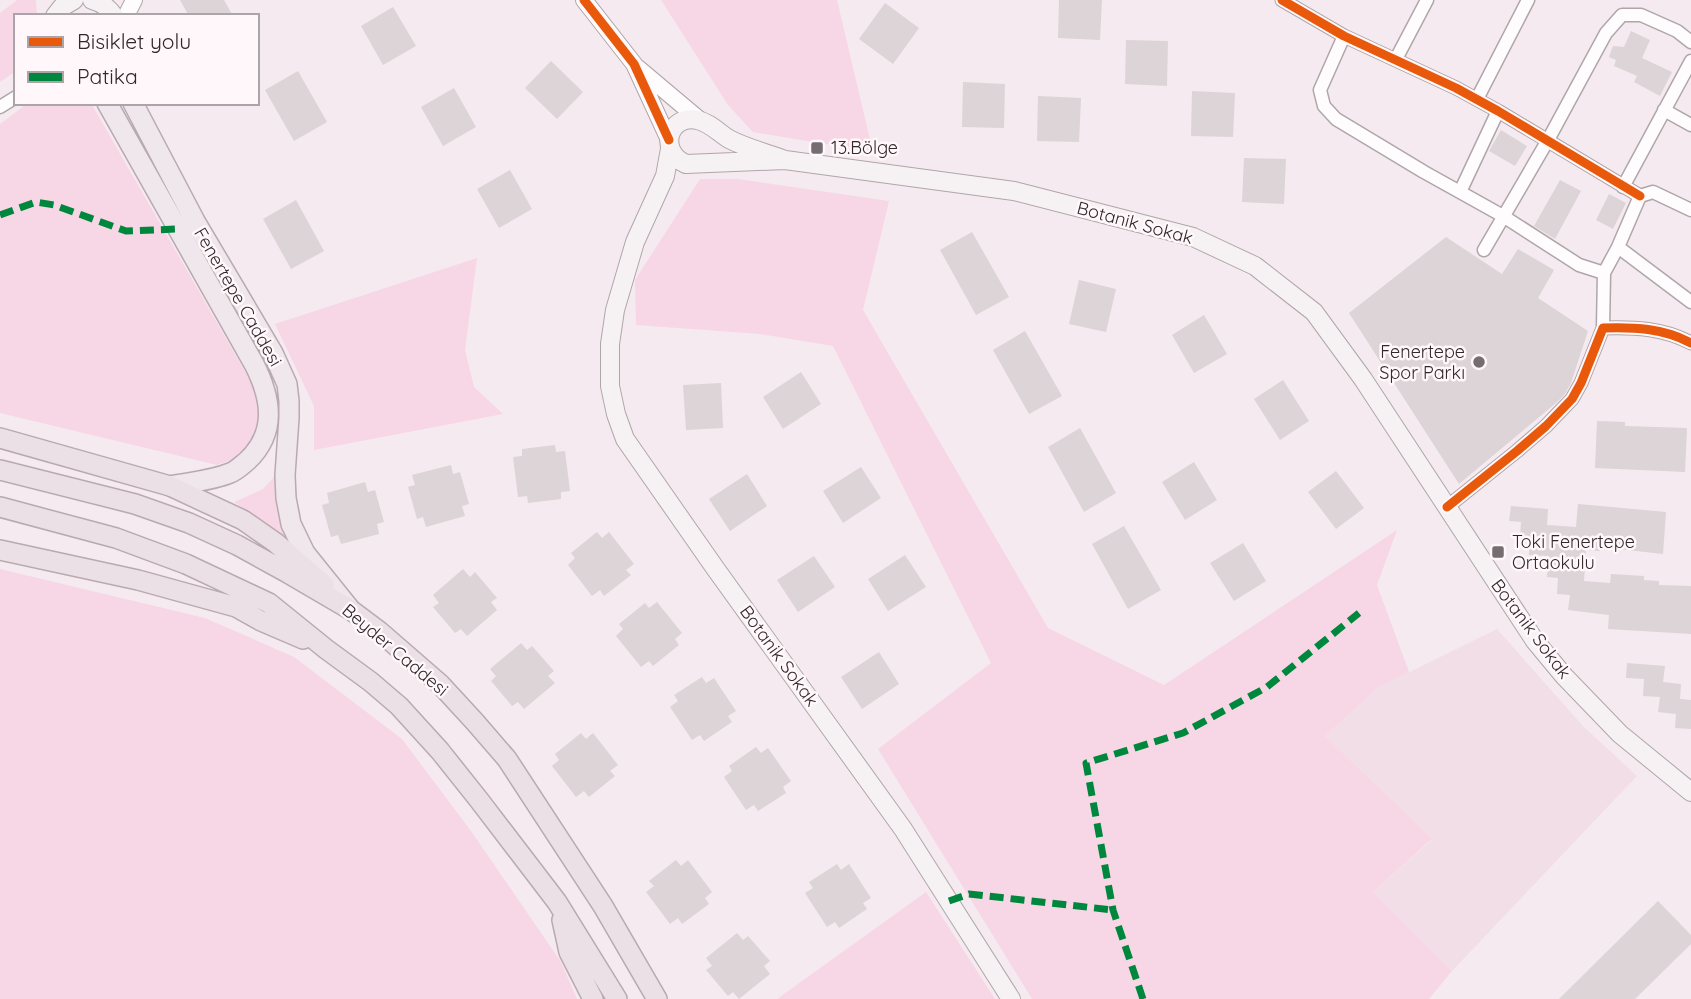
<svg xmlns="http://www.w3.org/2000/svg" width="1691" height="999" font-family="Quicksand,sans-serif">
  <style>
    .built { fill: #f2dee7 }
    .green { fill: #f7d7e5 }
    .building { fill: #dcd4d7 }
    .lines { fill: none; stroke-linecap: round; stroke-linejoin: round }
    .minor-casing { stroke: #afa6aa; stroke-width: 15 }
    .tertiary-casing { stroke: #afa6aa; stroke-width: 18 }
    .secondary-casing { stroke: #afa6aa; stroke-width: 20 }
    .primary-casing { stroke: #b9a9b0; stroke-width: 22 }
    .trunk-casing { stroke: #b9a9b0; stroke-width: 22 }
    .minor { stroke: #fefcfd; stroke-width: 12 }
    .tertiary { stroke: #fefcfd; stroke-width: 16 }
    .secondary { stroke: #f6f2f4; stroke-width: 18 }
    .primary { stroke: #efe7eb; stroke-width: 19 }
    .trunk { stroke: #eae0e5; stroke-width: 19 }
    .quiet { stroke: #00873e; stroke-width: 7; stroke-dasharray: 14 7; stroke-linecap: butt }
    .cycleway-casing { stroke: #fff7fa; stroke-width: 13 }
    .cycleway { stroke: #e8590c; stroke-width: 9 }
    .poi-dot { fill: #756d70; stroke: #fff7fa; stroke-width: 2.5 }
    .labels { text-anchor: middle; stroke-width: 5; stroke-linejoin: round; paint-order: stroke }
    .poi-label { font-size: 18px; fill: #30292c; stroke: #fff7fa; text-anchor: start }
    .street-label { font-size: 18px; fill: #30292c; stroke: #fff7fa }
  </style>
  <rect width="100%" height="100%" fill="#f5eaef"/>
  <path class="built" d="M1497 629 1583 726 1637 776 1452 971 1373 892 1432 840 1325 736 1379 687Z"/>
  <path class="green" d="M17 0H36L37 16H16V71L0 82V13Z
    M661 0H837L873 152 753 132 728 105Z
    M28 103H91L255 389 262 414 258 432 243 455 217 465 0 413V124Z
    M700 179H738L889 201 863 310 1048 628 1164 685 1397 530 1377 585 1409 672 1379 687 1325 736 1432 839 1373 892 1452 971 1429 999H1032L878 749 991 663 833 346 760 334 636 325 635 280Z
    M477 258 465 350 474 387 503 414 314 450V406L275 324Z
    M280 470 279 509 284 536 234 502 263 489Z
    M0 569 205 618 294 657 402 739 471 831 561 962 577 999H0Z
    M926 892 995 999H777Z"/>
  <path class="building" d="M180 0H224L233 16H189Z
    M1059 0H1102L1100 40 1058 38Z
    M885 3 919 28 893 64 859 39Z
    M393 7 416 46 383 65 361 26Z
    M1631 31 1650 40 1642 58 1672 72 1660 96 1634 82 1637 76 1614 66 1616 60 1609 57 1613 46 1624 47Z
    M1126 40 1168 41 1167 86 1125 84Z
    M551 61 583 92 557 119 525 88Z
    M298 71 327 122 294 141 265 90Z
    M963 82 1005 84 1004 128 962 127Z
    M454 88 476 127 443 146 421 107Z
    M1192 91 1235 93 1233 137 1191 136Z
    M1038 96 1081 98 1079 142 1037 141Z
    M1501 130 1527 146 1515 166 1489 151Z
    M1244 158 1286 159 1284 204 1242 202Z
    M510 170 532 209 499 228 477 189Z
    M1560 180 1581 191 1555 239 1534 226Z
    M1609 194 1626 203 1613 229 1596 220Z
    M296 200 324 251 291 269 263 219Z
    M972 232 1009 297 976 315 940 250Z
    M1446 237 1502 274 1518 249 1554 270 1538 298 1588 331 1571 383 1565 394 1556 403 1459 484 1349 313Z
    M1079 280 1116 289 1106 332 1069 324Z
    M1204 315 1227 354 1194 373 1172 335Z
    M1025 331 1062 396 1029 414 993 350Z
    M801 372 821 404 783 429 763 397Z
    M1283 380 1309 421 1280 440 1254 399Z
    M721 383 723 428 686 430 683 385Z
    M1597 421 1625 422V426L1687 428 1685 472 1595 468Z
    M1080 428 1116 493 1084 512 1048 447Z
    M555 445 556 452 565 451 570 491 561 492V499L528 503 527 496 518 497 513 457 522 456V449Z
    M1194 462 1217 500 1185 520 1162 482Z
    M451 465 453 474 460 472 469 504 462 506 465 516 426 527 423 517 417 519 408 487 415 485 412 475Z
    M861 467 881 498 843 523 823 491Z
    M1336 471 1364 508 1336 529 1308 492Z
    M747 474 767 506 730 531 709 499Z
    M365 482 368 492 375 490 384 522 377 524 379 534 341 544 338 535 331 537 322 505 329 503 327 493Z
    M1578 504 1666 512 1663 554 1601 547 1600 551 1586 550 1584 581 1610 583 1611 574 1644 576V580L1659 581V585L1691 586V634L1608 629 1609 615 1568 610 1570 595 1557 594 1558 578 1547 577 1549 556 1529 555 1530 539 1520 538 1521 522 1509 521 1511 506 1548 509 1547 525 1576 527Z
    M1124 526 1161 590 1128 609 1092 544Z
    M597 532 602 538 609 532 634 564 626 570 631 575 604 596 600 590 592 596 568 565 575 558 571 553Z
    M1243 543 1266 581 1234 601 1210 563Z
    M905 555 926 587 888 611 868 579Z
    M814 556 835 587 798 612 777 580Z
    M463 569 470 577 475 572 497 598 491 602 497 610 467 636 461 629 455 633 433 607 439 603 433 595Z
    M657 602 682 633 675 639 679 645 653 666 649 661 641 667 616 636 623 629 619 624 645 603 649 608Z
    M521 643 527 650 532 646 554 671 548 676 555 683 524 709 518 702 512 706 491 681 496 676 490 669Z
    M879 652 899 684 862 709 841 677Z
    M1627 663 1665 666 1663 682 1681 684 1680 699 1691 700V729L1675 728 1676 714 1658 712 1660 697 1643 696 1644 679 1626 678Z
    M702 677 706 683 714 678 736 711 728 716 732 722 704 741 700 735 692 740 670 707 678 701 674 695Z
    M581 733 586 739 593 733 618 765 610 771 615 776 589 797 584 791 576 797 552 766 559 760 555 754Z
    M756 747 761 753 768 748 791 781 783 787 786 793 758 811 754 805 746 810 724 777 732 771 729 766Z
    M676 860 681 866 688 860 712 892 705 898 709 904 682 924 678 918 670 924 646 892 654 886 649 881Z
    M837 864 841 870 849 864 871 898 863 903 867 909 839 928 835 922 827 927 805 893 813 888 809 882Z
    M1658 901 1691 935V944L1635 999H1559Z
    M737 933 743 940 748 936 770 961 764 966 770 974 739 999 733 992 728 996 706 970 712 966 706 958Z"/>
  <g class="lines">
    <g class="minor-casing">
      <path id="minor" d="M1282 0 1344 36 1456 88 1498 111 1640 196
        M1344 36 1320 90 1324 106 1336 119 1424 172 1503 216 1579 265 1604 273
        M1396 59 1427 0
        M1477 99 1528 0
        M0 107 16 97
        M1664 110 1691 125
        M1623 187 1691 61
        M1460 192 1498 111
        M1618 247 1691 302
        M1484 250 1548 140 1606 33 1622 15H1641L1677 31 1691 42
        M1603 328 1604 273 1618 247 1640 196 1653 192 1691 210
        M1447 507 1517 451 1546 426 1572 399 1581 383 1603 328C1634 327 1663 328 1691 343"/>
    </g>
    <g class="tertiary-casing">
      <path id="tertiary" d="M584 0 634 64 669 140
        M126 16 134 0
        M638 68 701 121"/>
    </g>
    <g class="secondary-casing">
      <path id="secondary" d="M92 0C102 3 108 7 114 16
        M55 16 62 7 74 0
        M670 149 665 176 635 242 615 310 610 344V386L616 414 625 439 715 568 903 829 1011 999
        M785 160C767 153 746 148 729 139 719 133 709 122 697 120 669 114 657 151 686 164L785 160 1014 191 1193 237 1255 266 1314 312 1363 379 1535 641 1564 676 1620 734 1691 792"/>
    </g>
    <g class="primary-casing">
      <path id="primary" d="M107 103 254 364C271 397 278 432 247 461 242 465 236 471 230 473 211 481 189 482 170 486
        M133 103 195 221 273 353 287 384 289 401V418L285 475 286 498 291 524 305 553 350 609"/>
    </g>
    <g class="trunk-casing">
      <path id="trunk" d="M0 438 170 486 243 520 276 543 324 585
        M0 470 135 504 189 523 237 545 286 572 351 610 379 631 440 684 475 722 507 759 603 906 657 999
        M0 507 116 538 186 564 269 603 326 649 371 682 399 706 440 751 479 800 557 902 617 999
        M0 550 138 580 236 607 261 621 303 639
        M562 920 569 952 593 999"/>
    </g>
    <use href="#minor" class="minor"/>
    <use href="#tertiary" class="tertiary"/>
    <use href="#secondary" class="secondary"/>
    <use href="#primary" class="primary"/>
    <use href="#trunk" class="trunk"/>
    <path class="quiet" d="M0 215 36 202 54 205 126 231 178 229
      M949 901 969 894 1113 910
      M1143 999 1113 910 1086 763 1183 733 1267 687 1359 613"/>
    <g class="cycleway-casing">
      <path id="cycleway" d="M584 0 634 64 669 140
        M1282 0 1344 36 1456 88 1498 111 1640 196
        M1447 507 1517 451 1546 426 1572 399 1581 383 1603 328C1634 327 1663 328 1691 343"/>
    </g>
    <use href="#cycleway" class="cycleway"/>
  </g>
  <g class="poi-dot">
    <rect x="810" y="141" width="14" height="14" rx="3.5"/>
    <circle cx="1479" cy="362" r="7"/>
    <rect x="1491" y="545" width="14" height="14" rx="3.5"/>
  </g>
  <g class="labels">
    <g class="poi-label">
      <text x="831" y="154">13.Bölge</text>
      <text x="1465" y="358" text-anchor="end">Fenertepe<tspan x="1465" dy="21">Spor Parkı</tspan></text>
      <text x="1512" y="548">Toki Fenertepe<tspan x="1512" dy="21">Ortaokulu</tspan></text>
    </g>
    <g class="street-label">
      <text transform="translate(1135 223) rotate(15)" y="6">Botanik Sokak</text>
      <text transform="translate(238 297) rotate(60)" y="6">Fenertepe Caddesi</text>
      <text transform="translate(1531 629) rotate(53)" y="6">Botanik Sokak</text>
      <text transform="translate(395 650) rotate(40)" y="6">Beyder Caddesi</text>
      <text transform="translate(779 656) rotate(54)" y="6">Botanik Sokak</text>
    </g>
  </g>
  <rect x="14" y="14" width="245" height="91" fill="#fff7fa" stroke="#aca5a8" stroke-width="2"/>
  <rect x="28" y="37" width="35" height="10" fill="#e8590c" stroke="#aca5a8" stroke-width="2"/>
  <text x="77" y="49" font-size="21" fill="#30292c">Bisiklet yolu</text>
  <rect x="28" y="72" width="35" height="10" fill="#00873e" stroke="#aca5a8" stroke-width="2"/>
  <text x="77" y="84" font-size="21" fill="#30292c">Patika</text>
</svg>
